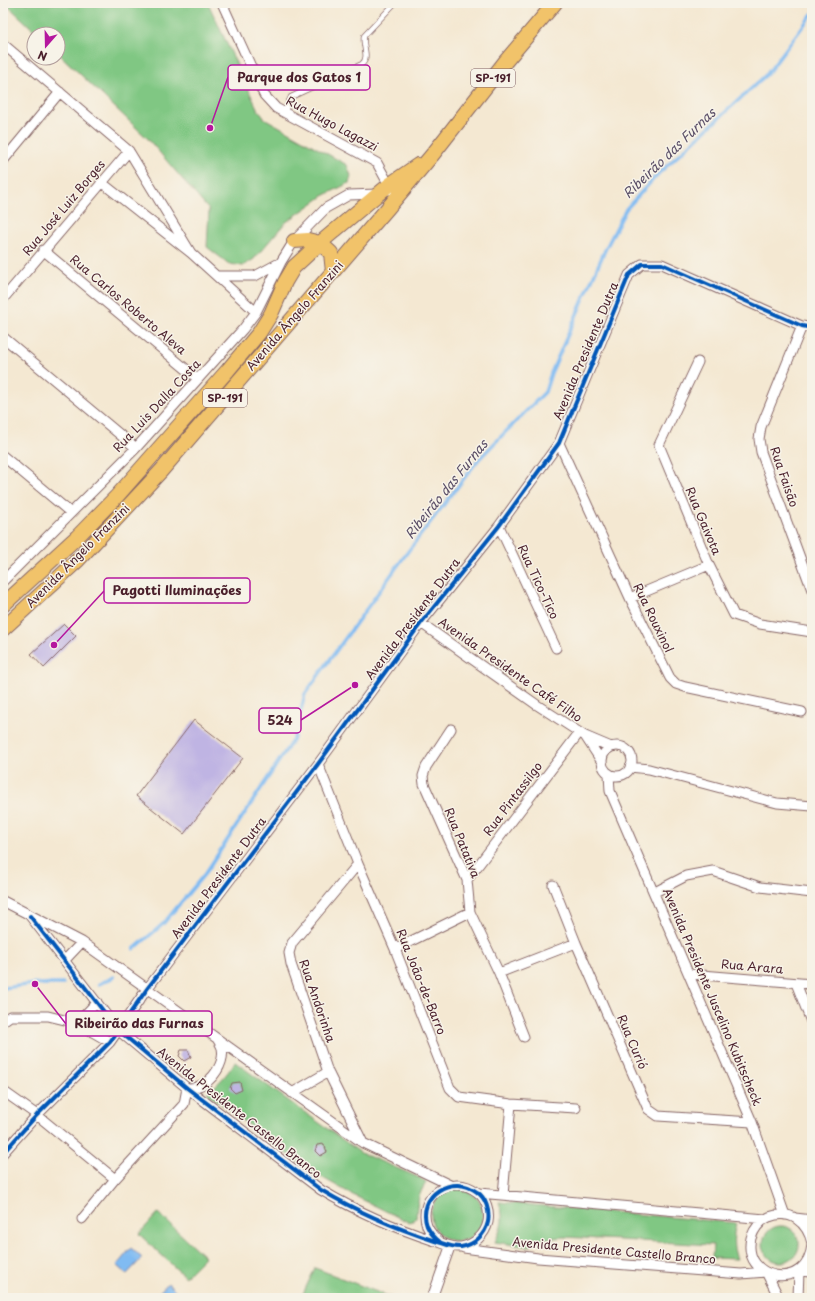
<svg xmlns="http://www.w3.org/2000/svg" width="815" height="1301" font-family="'Playpen Sans',sans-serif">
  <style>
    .green { fill: #80c783; stroke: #657357 }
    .water { fill: #80bbf2; stroke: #656d8e }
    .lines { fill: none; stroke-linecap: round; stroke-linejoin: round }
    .stream { stroke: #80bbf2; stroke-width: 3.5 }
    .building { fill: #bfb4e3 }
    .lane-casing { stroke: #866565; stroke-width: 6 }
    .street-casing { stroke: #866565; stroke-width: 11 }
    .primary-casing { stroke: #866565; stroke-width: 16 }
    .lane { stroke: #fff; stroke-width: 4.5 }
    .street { stroke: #fff; stroke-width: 9 }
    .primary { stroke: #f1c36a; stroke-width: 14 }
    .cycleway-casing { stroke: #f7f3e8; stroke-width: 6 }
    .cycleway { stroke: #0057b8; stroke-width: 4 }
    .labels { text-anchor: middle; stroke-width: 3; stroke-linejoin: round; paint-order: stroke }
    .shield { fill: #f7f3e8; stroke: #7e5f64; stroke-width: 1 }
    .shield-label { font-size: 11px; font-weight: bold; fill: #4a1f2b }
    .street-label { font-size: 12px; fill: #4a1f2b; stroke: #f7f3e8 }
    .water-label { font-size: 13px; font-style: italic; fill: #5a4e67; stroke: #f7f3e8 }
    .leader { fill: none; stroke: #b5179e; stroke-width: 1.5 }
    .callout-dot { fill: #b5179e; stroke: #f7f3e8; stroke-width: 1.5 }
    .callout { fill: #f7f3e8; stroke: #b5179e; stroke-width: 1.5 }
    .callout-label { font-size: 13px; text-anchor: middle; font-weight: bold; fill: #4a1f2b }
  </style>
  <rect width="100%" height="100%" fill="#f7f3e8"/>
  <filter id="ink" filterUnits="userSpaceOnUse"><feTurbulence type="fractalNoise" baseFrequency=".025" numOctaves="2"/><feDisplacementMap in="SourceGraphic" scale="8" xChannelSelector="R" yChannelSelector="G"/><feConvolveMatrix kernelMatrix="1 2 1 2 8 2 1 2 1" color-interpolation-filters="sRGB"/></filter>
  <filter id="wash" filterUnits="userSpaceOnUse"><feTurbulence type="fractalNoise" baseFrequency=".012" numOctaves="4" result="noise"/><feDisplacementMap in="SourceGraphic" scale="16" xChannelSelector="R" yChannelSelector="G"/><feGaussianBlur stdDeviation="0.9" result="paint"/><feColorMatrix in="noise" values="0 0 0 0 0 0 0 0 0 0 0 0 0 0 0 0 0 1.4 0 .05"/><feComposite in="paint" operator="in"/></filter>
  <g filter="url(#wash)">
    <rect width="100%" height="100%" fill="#f4e8d2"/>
    <path class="green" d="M5 3H208L257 108 264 118 347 165 351 176 349 183 323 196 285 223 254 259 243 266 229 264 207 247 209 210 148 139 58 53V34H38Z
      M235 1062 361 1153 420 1178 426 1183C418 1194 417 1205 416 1218L410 1223 353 1195 307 1169 207 1093C218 1084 227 1075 235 1062Z
      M431 1215a26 26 0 1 1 52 0a26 26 0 1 1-52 0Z
      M499 1202 736 1223C733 1236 732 1246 737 1259L712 1258 713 1245 564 1237 541 1239 529 1247 495 1242C502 1226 505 1219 499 1202Z
      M158 1213 205 1257 185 1277 139 1234Z
      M763 1244a18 18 0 1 1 36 0a18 18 0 1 1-36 0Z
      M315 1268 393 1298H301Z"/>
    <path class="water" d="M131 1248 142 1258 127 1274 117 1265Z
      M168 1283 183 1298H154Z"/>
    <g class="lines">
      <path class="stream" d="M134 949 163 924 207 871 294 738 305 694 409 550 479 459 545 392 551 373 605 250 626 209 658 174 767 74 812 14
        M99 984 114 977
        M3 988 35 984H63"/>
    </g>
    <g id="blocks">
      <path class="building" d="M64 624 76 636 44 668 31 654Z
        M194 720 243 758 184 834 136 796Z
        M181 1050H188L191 1057 184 1061 179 1056Z
        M240 1082 242 1090 235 1093 230 1088 232 1083Z
        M324 1144 327 1152 320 1156 315 1151 317 1145Z"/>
    </g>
  </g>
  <g filter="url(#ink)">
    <use href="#blocks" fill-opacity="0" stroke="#866565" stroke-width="1"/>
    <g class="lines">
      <g class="lane-casing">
        <path id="lane" d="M284 113 291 97 362 64C370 57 362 46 364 36L395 3"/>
      </g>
      <g class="street-casing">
        <path id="street" d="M222 3 264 95 276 108 377 163 389 185V190
          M3 44 129 151 191 253
          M3 161 60 92
          M101 182 191 253 256 312
          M43 250 198 379
          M217 276H255L281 262
          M3 299 129 151
          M802 326 761 427 759 439 761 452 812 590
          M3 337 136 448
          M698 362 659 445 709 565 734 615 760 624 812 632
          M559 443 630 598 670 678 676 684 685 687 802 712
          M3 456 71 513
          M499 526 556 648
          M3 581 136 448 243 329 256 312 281 262 294 241 326 208 349 195 378 194
          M630 598 709 565
          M421 623 537 705 585 736 611 747
          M451 729 426 767 423 776 424 784 467 880 470 912 499 973 524 1037
          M585 736 602 762
          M602 761a15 15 0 1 1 30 0a15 15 0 1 1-30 0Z
          M318 764 358 864 395 949 450 1088 459 1097 511 1104 576 1108
          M630 767 649 769 777 803 812 806
          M609 774 610 791 752 1122 785 1215
          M467 880 579 733
          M553 885 576 943 648 1109 658 1116 752 1122
          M655 892 686 876 713 871 760 887 812 893
          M3 901 82 942 363 1143 450 1185
          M30 916 118 1030 187 1088 321 1190C356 1211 395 1228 435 1241 443 1243 452 1248 461 1247 474 1245 485 1235 488 1222 490 1211 486 1198 477 1192 453 1173 416 1195 427 1226 430 1233 435 1238 440 1242
          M395 949 470 912
          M65 960 82 942
          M499 973 576 943
          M690 974 812 984
          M796 983 812 1024
          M3 1021 10 1016H48L77 1023 110 1042
          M77 1023 97 1002
          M328 1072 363 1143
          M3 1091 37 1115 115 1179
          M292 1093 328 1072 291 964 289 953 292 943 358 864
          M3 1153 37 1115 110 1042 147 989 318 764 421 623 499 526 559 443 629 275 642 264H662L802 326 812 328
          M479 1193 765 1219
          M503 1195 511 1104
          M795 1218 812 1220
          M82 1219 115 1179 184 1104 187 1088C190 1088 195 1088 199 1086 213 1081 225 1063 222 1048 221 1045 219 1042 218 1040
          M812 1243C807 1222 791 1209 769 1217 760 1221 754 1229 751 1238 741 1280 807 1293 812 1245
          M464 1248 538 1258 741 1274 766 1272 779 1298
          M432 1298 450 1247
          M798 1298 799 1271 812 1272"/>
      </g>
      <g class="primary-casing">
        <path id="primary" d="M294 241 308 240 320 243 331 253 333 272
          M3 605 77 537 117 496 228 370 259 333 271 314 285 282 294 267 320 243 389 185 418 165
          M3 629 78 560 161 471 387 209 433 154 505 62 555 3"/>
      </g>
      <use href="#lane" class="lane"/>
      <use href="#street" class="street"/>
      <use href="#primary" class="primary"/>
      <g class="cycleway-casing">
        <path id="cycleway" d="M30 916 118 1030 187 1088 321 1190C356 1211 395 1228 435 1241 443 1243 452 1248 461 1247 474 1245 485 1235 488 1222 490 1211 486 1198 477 1192 453 1173 416 1195 427 1226 430 1233 435 1238 440 1242
          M3 1153 37 1115 110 1042 147 989 318 764 421 623 499 526 559 443 629 275 642 264H662L802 326 812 328"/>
      </g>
      <use href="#cycleway" class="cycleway"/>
    </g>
  </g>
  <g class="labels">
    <g class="shield">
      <rect x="471" y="69" width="44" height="18" rx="3"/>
      <rect x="203" y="389" width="44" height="18" rx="3"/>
    </g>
    <g class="shield-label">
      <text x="493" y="82">SP-191</text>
      <text x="225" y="402">SP-191</text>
    </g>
    <g class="street-label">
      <text transform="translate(332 124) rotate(28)" y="4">Rua Hugo Lagazzi</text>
      <text transform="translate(64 208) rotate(-50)" y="4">Rua José Luiz Borges</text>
      <text transform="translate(128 305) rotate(40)" y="4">Rua Carlos Roberto Aleva</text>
      <text transform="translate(295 316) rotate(-49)" y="4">Avenida Ângelo Franzini</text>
      <text transform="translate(586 351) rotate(-67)" y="4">Avenida Presidente Dutra</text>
      <text transform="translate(157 406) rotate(-47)" y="4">Rua Luis Dalla Costa</text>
      <text transform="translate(784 477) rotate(71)" y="4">Rua Faisão</text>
      <text transform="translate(703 521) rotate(67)" y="4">Rua Gaivota</text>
      <text transform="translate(78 556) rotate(-45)" y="4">Avenida Ângelo Franzini</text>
      <text transform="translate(538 582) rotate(65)" y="4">Rua Tico-Tico</text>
      <text transform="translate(653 618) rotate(64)" y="4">Rua Rouxinol</text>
      <text transform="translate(413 619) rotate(-53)" y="4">Avenida Presidente Dutra</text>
      <text transform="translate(510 670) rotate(35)" y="4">Avenida Presidente Café Filho</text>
      <text transform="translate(513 799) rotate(-53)" y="4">Rua Pintassilgo</text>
      <text transform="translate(462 843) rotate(68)" y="4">Rua Patativa</text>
      <text transform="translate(219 878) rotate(-53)" y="4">Avenida Presidente Dutra</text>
      <text transform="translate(752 967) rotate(5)" y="4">Rua Arara</text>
      <text transform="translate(421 982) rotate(68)" y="4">Rua João-de-Barro</text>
      <text transform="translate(712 997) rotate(67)" y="4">Avenida Presidente Juscelino Kubitscheck</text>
      <text transform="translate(317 1001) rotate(71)" y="4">Rua Andorinha</text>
      <text transform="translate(632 1042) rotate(67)" y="4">Rua Curió</text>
      <text transform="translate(239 1113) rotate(38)" y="4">Avenida Presidente Castello Branco</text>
      <text transform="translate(614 1251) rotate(5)" y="4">Avenida Presidente Castello Branco</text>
    </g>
    <g class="water-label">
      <text transform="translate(669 153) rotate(-44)" y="5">Ribeirão das Furnas</text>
      <text transform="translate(446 489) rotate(-51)" y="5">Ribeirão das Furnas</text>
    </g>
  </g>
  <path class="leader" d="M210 128L228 77M54 645L104 591M355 685L301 720M35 984L66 1024"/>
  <g class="callout-dot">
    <circle cx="210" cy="128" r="4"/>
    <circle cx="54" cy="645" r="4"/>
    <circle cx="355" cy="685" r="4"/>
    <circle cx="35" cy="984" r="4"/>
  </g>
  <g class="callout">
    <rect x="228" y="65" width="142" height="25" rx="4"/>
    <rect x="104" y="578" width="146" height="25" rx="4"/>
    <rect x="259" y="708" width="42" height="25" rx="4"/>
    <rect x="66" y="1011" width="146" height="25" rx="4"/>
  </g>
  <g class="callout-label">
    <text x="299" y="82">Parque dos Gatos 1</text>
    <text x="177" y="595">Pagotti Iluminações</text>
    <text x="280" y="725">524</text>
    <text x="139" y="1028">Ribeirão das Furnas</text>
  </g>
  <rect width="815" height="1301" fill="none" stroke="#f7f3e8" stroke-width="16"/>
  <g transform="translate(46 46) rotate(200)"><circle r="19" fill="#f7f3e8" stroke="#b29e9c"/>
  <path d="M0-3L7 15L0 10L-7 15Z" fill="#b5179e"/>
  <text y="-6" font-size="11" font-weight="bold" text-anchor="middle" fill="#4a1f2b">N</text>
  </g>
</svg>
